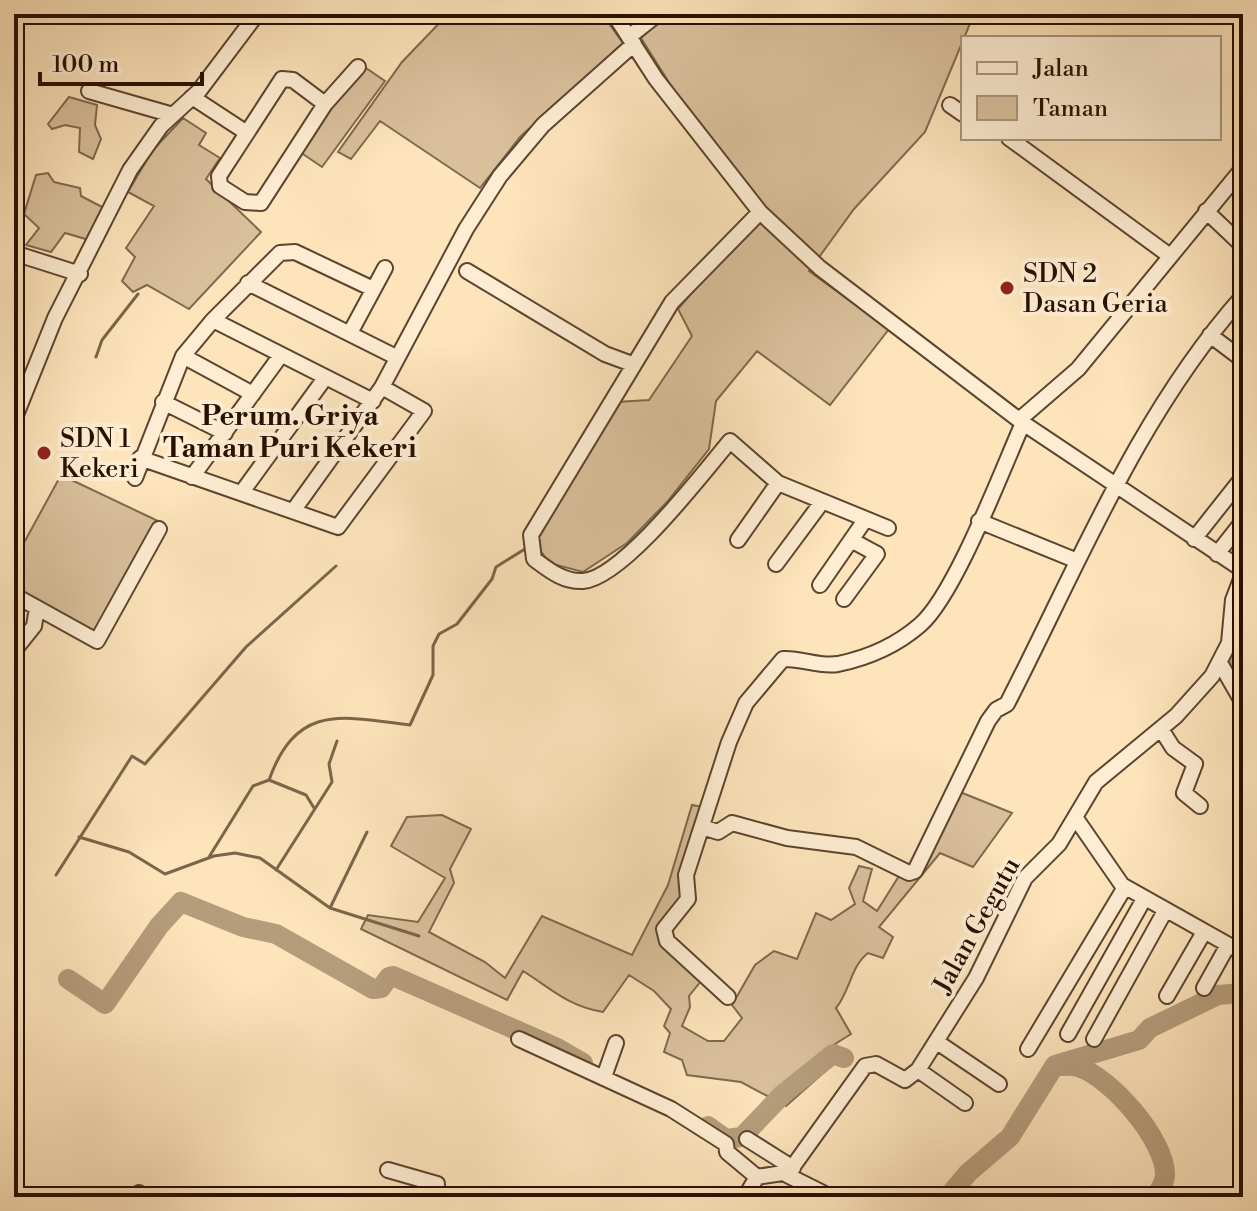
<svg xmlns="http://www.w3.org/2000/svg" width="1257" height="1211" font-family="'Libre Bodoni',serif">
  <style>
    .green { fill: #d9c09b; stroke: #80684e; stroke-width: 2 }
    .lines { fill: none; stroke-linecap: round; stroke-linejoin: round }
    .stream { stroke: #7d644a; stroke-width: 3 }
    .river { stroke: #b59c7b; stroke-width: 20 }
    .minor-casing { stroke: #5d442f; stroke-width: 18 }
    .minor { stroke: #feedd3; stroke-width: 14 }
    .poi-dot { fill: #8f2418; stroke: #feedd3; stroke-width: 3 }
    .labels { text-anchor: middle; stroke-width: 8; stroke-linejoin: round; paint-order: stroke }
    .poi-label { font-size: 26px; fill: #280f00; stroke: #feedd3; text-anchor: start }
    .street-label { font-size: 26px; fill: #280f00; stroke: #feedd3 }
    .neighbourhood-label { font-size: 28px; font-weight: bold; fill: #280f00; stroke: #feedd3 }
  </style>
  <rect width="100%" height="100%" fill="#fde4bb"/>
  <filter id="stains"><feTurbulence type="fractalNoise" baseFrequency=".0025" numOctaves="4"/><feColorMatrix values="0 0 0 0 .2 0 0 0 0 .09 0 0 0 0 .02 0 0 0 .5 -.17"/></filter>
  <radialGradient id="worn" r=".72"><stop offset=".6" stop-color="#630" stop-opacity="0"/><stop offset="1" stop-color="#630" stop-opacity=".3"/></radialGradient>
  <path class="green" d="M448 14H530L539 24 549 14H602L623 43 520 137 480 188 380 121 351 159 338 152 402 62Z
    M667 14H974L925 132 854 209 809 271 889 329 830 405 757 351 716 401 709 449 667 502 627 543 583 572 549 563 534 541 552 515 616 402 649 400 692 336 678 309 765 208 687 111 641 38Z
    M363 66 385 81 322 167 300 152 329 108Z
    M69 97 97 105 95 125 101 139 93 159 79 152 80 128 65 125 52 129 48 124Z
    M183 118 206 133 199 145 220 158 206 179 261 232 189 309 147 285 133 292 122 281 135 257 126 248 154 206 128 192 152 151Z
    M48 173 54 182 80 188 81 196 104 208 89 240 65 233 51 252 26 245 39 228 24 214 36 175Z
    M61 475 158 521 96 634 14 589V561Z
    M960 792 1012 813 973 867 940 853 879 927 893 937 883 958 868 953C851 966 850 991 836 1008L851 1034 832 1046 830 1067 786 1106 741 1082 687 1075 682 1060 664 1052 670 1033 664 1026 671 1009 654 991 629 975 603 1012C568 1006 553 990 523 971L507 1000 361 929 368 915 418 922 445 878 391 846 407 817 442 815 471 829 450 869 454 883 429 932 485 962 505 978 542 916 632 955 668 885 692 805 703 807 681 901 660 928 701 981 689 996 690 1007 682 1026 708 1041H724L742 1018 732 1005 755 965 774 951 797 959 816 913 831 920 855 904 849 888 859 866 872 869 863 901 877 911 899 876 917 874Z"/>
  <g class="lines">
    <path class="stream" d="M96 357 102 340 138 294
      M269 780C297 702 343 717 410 725L433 675V646L439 634 457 624 492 579 496 567 525 549
      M79 837 129 852 165 874 214 856 235 853 260 858 330 908 419 936
      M209 857 253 786 269 780 306 795 314 808
      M276 870 332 782 329 764 337 741
      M56 875 132 756 145 764 246 647 336 566
      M330 908 367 832"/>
    <path class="river" d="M1243 624C1234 637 1234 665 1243 678
      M68 979 105 1004 159 926 181 902 243 927 276 934 373 989 381 988 389 977 393 976 557 1048 583 1063
      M1059 1066C1064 1066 1072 1065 1078 1067 1111 1077 1165 1140 1165 1174 1165 1183 1160 1190 1155 1197
      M708 1126 726 1139 742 1137 783 1094 833 1054 844 1058
      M948 1197 968 1173 1010 1137 1055 1065 1139 1040 1150 1028 1218 995 1243 993"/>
    <g class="minor-casing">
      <path id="minor" d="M614 14 656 79 760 212 820 268 1023 423 1243 570
        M630 36 658 14
        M89 91 173 115
        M192 97 247 133
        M325 104 293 80 282 79 219 176 220 186 245 202 261 203 325 104 358 67
        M950 105 963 114
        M1009 138 1170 256
        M1206 211 1243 246
        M760 212 672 302 531 535 534 559C549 570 563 582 583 581 623 578 703 473 730 441L778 483 888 528
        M14 253 80 274
        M467 271 605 354 632 364
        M248 283 396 357
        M213 320 373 401
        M350 333 385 268
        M1210 335 1243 360
        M183 356 253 394
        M163 402 225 433
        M14 420 55 318 130 170 161 126 199 91 257 14
        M1019 420 1078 369 1243 168
        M140 458 338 527 424 411 382 387
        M192 477 281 355
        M135 478 183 356 213 320 280 253 295 252 373 289
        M242 492 325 378
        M293 511 382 387 466 229 500 176 543 125 634 44
        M979 521 1075 560
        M1194 539 1243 477
        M738 540 778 483
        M1217 554 1243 521
        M776 564 822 502
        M820 585 865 520
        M14 595 97 641 159 529
        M844 599 877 554 851 540
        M14 651 34 626 37 608
        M1220 663 1243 703
        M1161 729 1173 748 1195 764 1184 793 1200 806
        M1075 817 1122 885 1243 953
        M702 827 718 832 732 823 787 838 856 847 909 873 915 871 988 721 996 710 1007 704C1078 566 1138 414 1243 296
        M1204 988 1228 945
        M1167 996 1204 932
        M728 997 667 941 664 929 688 899 686 875 729 742 746 703 783 659C802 658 818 667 838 664 867 658 897 645 920 625 955 595 1002 470 1023 423
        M1068 1034 1144 899
        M519 1039 671 1109 726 1144 727 1152 757 1177
        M1094 1039 1165 911
        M937 1042 999 1084
        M1028 1049 1125 887
        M918 1070 965 1103
        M604 1077 616 1043
        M747 1139 793 1168
        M388 1170 437 1184V1197
        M787 1175 831 1197
        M136 1197 139 1193
        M745 1197 757 1177 789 1172 865 1066 876 1064 905 1080 918 1070 976 978 1025 878 1059 844 1096 782 1176 716 1212 676 1229 643 1233 600 1243 574"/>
    </g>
    <use href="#minor" class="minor"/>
  </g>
  <g class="poi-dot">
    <circle cx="1007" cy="288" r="8"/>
    <circle cx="44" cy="453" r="8"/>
  </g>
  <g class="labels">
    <g class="poi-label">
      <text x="1023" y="282">SDN 2<tspan x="1023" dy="30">Dasan Geria</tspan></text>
      <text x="60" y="447">SDN 1<tspan x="60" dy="30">Kekeri</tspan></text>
    </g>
    <g class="street-label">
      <text transform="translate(976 925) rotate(-61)" y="9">Jalan Gegutu</text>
    </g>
    <g class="neighbourhood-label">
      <text x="290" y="425">Perum. Griya<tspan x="290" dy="32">Taman Puri Kekeri</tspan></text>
    </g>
  </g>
  <rect width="1257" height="1211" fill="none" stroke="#fde4bb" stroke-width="48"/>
  <rect x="16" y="16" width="1225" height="1179" fill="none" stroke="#280f00" stroke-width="4"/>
  <rect x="24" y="24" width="1209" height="1163" fill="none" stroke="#280f00" stroke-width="2"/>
  <rect x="961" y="36" width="260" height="104" fill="#feedd3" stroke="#a8947f" stroke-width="2"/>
  <rect x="977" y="62" width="40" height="12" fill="#feedd3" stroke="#a8947f" stroke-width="2"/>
  <text x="1033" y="76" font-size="24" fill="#280f00">Jalan</text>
  <rect x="977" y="96" width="40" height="24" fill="#d9c09b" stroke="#a8947f" stroke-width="2"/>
  <text x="1033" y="116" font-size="24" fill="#280f00">Taman</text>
  <path d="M40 72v12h162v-12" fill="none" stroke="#280f00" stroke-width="4"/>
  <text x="52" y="72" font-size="24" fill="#280f00" stroke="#feedd3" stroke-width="6" paint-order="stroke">100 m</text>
  <rect width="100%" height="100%" filter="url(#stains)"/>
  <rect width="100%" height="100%" fill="url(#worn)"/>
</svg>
